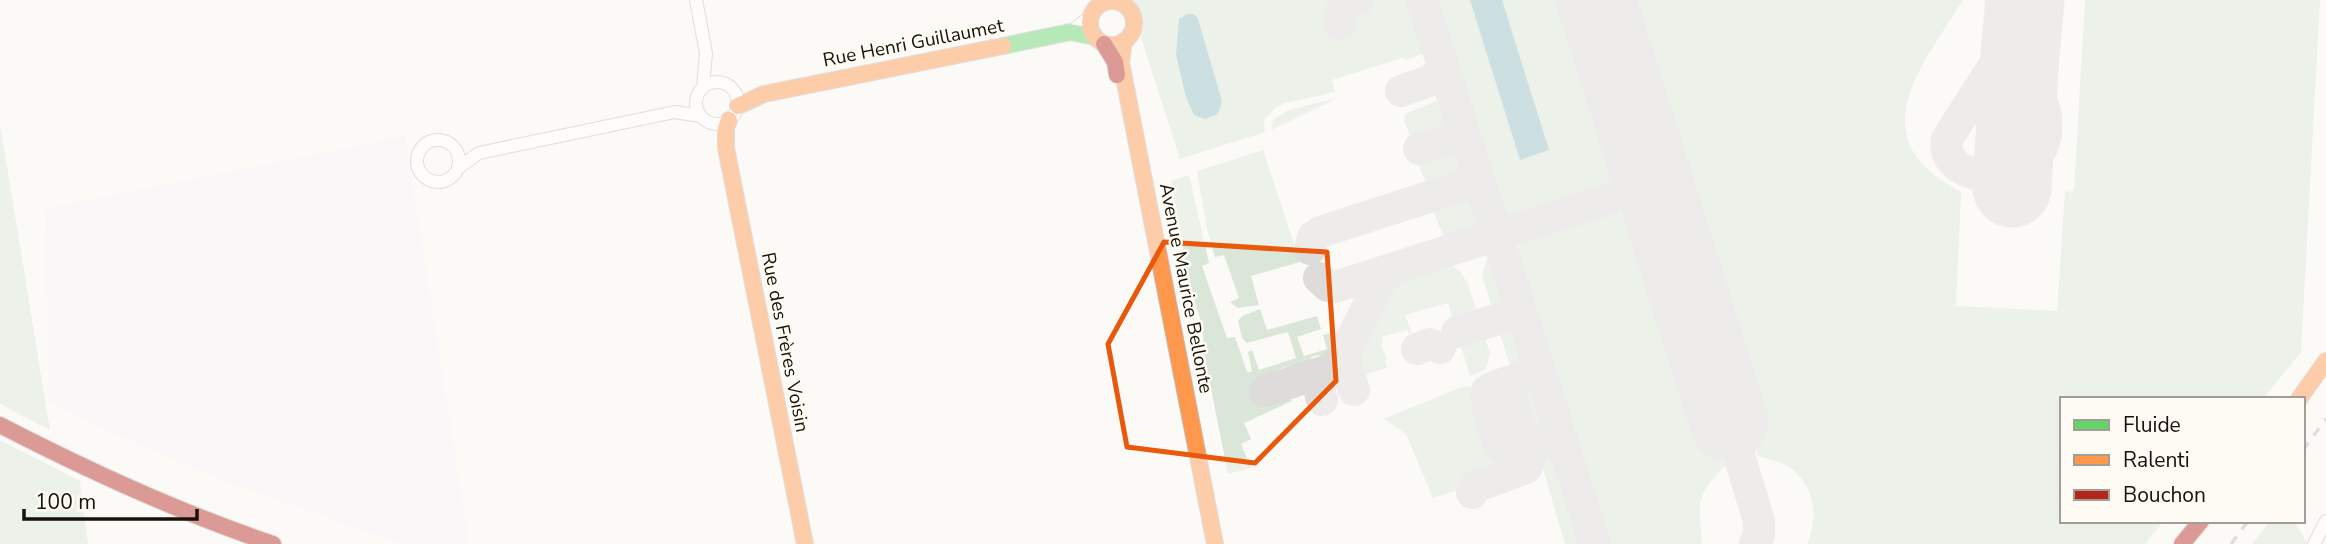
<svg xmlns="http://www.w3.org/2000/svg" width="2326" height="544" font-family="'Nunito Sans',sans-serif">
  <style>
    .medical { fill: #f8f3fb }
    .green { fill: #dae6d7 }
    .water { fill: #96c0c6 }
    .lines { fill: none; stroke-linecap: round; stroke-linejoin: round }
    .taxiway { stroke: #dddcda; stroke-width: 32 }
    .runway { stroke: #dddcda; stroke-width: 79 }
    .street-casing { stroke: #c0bdb7; stroke-width: 14 }
    .fast-casing { stroke: #c0bdb7; stroke-width: 18 }
    .slow-casing { stroke: #c0bdb7; stroke-width: 18 }
    .jam-casing { stroke: #c0bdb7; stroke-width: 18 }
    .street { stroke: #fffefe; stroke-width: 12 }
    .fast { stroke: #63d668; stroke-width: 16 }
    .slow { stroke: #ff974d; stroke-width: 16 }
    .jam { stroke: #b3261e; stroke-width: 16 }
    .rail { stroke: #bebdbc; stroke-width: 3.5; stroke-dasharray: 9 9; stroke-linecap: butt }
    .marked { fill: none; stroke: #e8590c; stroke-width: 5; stroke-linejoin: round }
    .labels { text-anchor: middle; stroke-width: 5; stroke-linejoin: round; paint-order: stroke }
    .street-label { font-size: 19px; fill: #171308; stroke: #fefbf5 }
  </style>
  <rect width="100%" height="100%" fill="#fcfaf7"/>
  <path class="medical" d="M405 136 469 544H402L235 485 146 448 48 402 46 209Z"/>
  <path class="green" d="M1129 0H1413L1426 49 1424 53 1406 60 1402 58 1332 80 1335 92 1285 103 1276 107 1264 120 1265 132 1180 159Z
    M1431 0H1577C1587 31 1629 142 1621 167 1618 178 1609 185 1600 192 1581 198 1530 220 1512 216 1504 215 1500 210 1494 203Z
    M1613 0H1963C1919 70 1859 139 1961 192L1956 306 2057 311 2065 192 2074 191 2085 0H2320L2301 352 2263 399H2062V521H2164L2145 544H1807C1820 516 1814 481 1785 465 1777 461 1767 459 1758 456Z
    M1337 98 1271 130 1273 120 1289 110Z
    M1436 101 1443 103C1450 111 1454 124 1446 132L1416 141 1412 140 1404 121 1405 114Z
    M0 124 50 430 0 404Z
    M1452 147 1462 153 1467 171 1464 177 1434 187 1427 185 1419 166V160Z
    M1263 150 1300 262 1251 276 1259 305 1238 308 1230 302 1239 298 1224 255 1215 257 1207 229 1197 171Z
    M1189 175 1209 263 1202 266 1227 338 1235 337 1247 372H1252L1248 352 1252 350 1259 370 1296 358 1288 332 1247 343 1242 338 1238 321 1242 316 1260 309 1267 330 1317 316 1321 329 1297 337 1304 356 1327 349 1323 335 1343 330 1363 293 1370 285 1330 361 1322 360 1319 355 1311 357 1314 365 1290 374 1287 366 1277 370 1282 379 1264 386 1267 394 1288 387 1292 401 1244 423 1251 439 1241 444 1251 468 1228 474 1205 358 1202 325 1190 285 1171 181Z
    M1468 194H1472C1490 215 1471 246 1445 241L1433 210 1435 206Z
    M1608 208C1629 208 1639 217 1651 233L1725 466C1694 497 1699 504 1702 544H1603L1514 259 1515 250 1523 238Z
    M1487 258 1499 271 1527 364 1525 368 1516 371 1511 369 1482 275Z
    M1441 263 1452 265 1460 271 1468 284 1490 354 1486 369 1470 376 1448 303 1405 315 1412 334H1409L1407 330 1382 337 1383 343 1381 344 1387 360 1385 361 1387 368 1354 378 1350 365 1392 278Z
    M1464 386 1472 387 1476 392 1499 468 1461 481 1458 490 1433 498 1406 434 1384 419Z
    M1524 386H1532L1535 389 1548 424 1543 433 1537 435 1529 429 1519 393Z
    M1503 394 1517 440 1511 441 1505 435 1494 400Z
    M0 440 80 481 88 544H0Z
    M1548 450 1553 451 1556 455 1585 544H1565L1539 455Z
    M2270 521H2294L2308 544H2252Z"/>
  <path class="water" d="M1470 0H1502L1549 150 1520 160Z
    M1187 14H1194L1198 19 1222 101 1218 114 1205 119 1194 115 1186 97 1176 55 1179 19Z"/>
  <g class="lines">
    <path class="taxiway" d="M1422 0 1595 544
      M1340 25C1336 10 1345 4 1358 0
      M2020 54C2021 62 2022 73 2026 80 2034 94 2045 101 2046 118 2054 196 1936 187 1947 139L2020 25 2025 11
      M1401 91 1435 79 1442 64
      M1419 149C1436 144 1457 142 1461 122
      M1310 249 1313 237 1320 232 1466 185 1472 179 1476 168
      M1319 278 1328 286 1335 287 1606 200C1646 180 1643 169 1637 128
      M1457 332 1521 312
      M1417 349 1430 344 1440 348
      M1345 352V362L1354 390
      M1535 356C1537 384 1503 378 1487 391 1485 400 1495 439 1501 447 1504 451 1506 450 1511 451L1551 440 1565 450
      M1517 379 1512 384 1509 392 1530 457
      M1265 391 1335 368 1342 358 1380 282 1391 270
      M1322 400C1318 387 1317 377 1330 370
      M1729 422 1759 521V535L1755 544
      M1472 493 1475 487 1526 468C1532 460 1528 451 1536 443L1531 442"/>
    <path class="runway" d="M1596 0 1729 422
      M2012 188 2020 54 2025 0"/>
    <g class="street-casing">
      <path id="street" d="M696 0 706 53 703 87
        M1070 32 1091 16
        M696 103a21 21 0 1 1 42 0a21 21 0 1 1-42 0Z
        M417 161a21 21 0 1 1 42 0a21 21 0 1 1-42 0Z
        M458 168 479 153 675 112 700 116
        M2314 544 2326 521"/>
    </g>
    <g class="fast-casing">
      <path id="fast" d="M1003 46 1070 32 1095 37"/>
    </g>
    <g class="slow-casing">
      <path id="slow" d="M1090 23a22 22 0 1 1 44 0a22 22 0 1 1-44 0Z
        M1124 41 1121 62 1215 544
        M738 106 764 94 1003 46
        M729 120 726 128V148L805 544
        M2299 399 2326 361"/>
    </g>
    <g class="jam-casing">
      <path id="jam" d="M1104 44 1115 62 1117 75
        M0 425C89 471 178 512 273 544
        M2182 544 2201 521"/>
    </g>
    <use href="#street" class="street"/>
    <use href="#fast" class="fast"/>
    <use href="#slow" class="slow"/>
    <use href="#jam" class="jam"/>
    <path class="rail" d="M2303 450 2326 419
      M2231 544 2248 521"/>
  </g>
  <path d="M0 0H2326V544H0ZM1164 242 1327 252 1336 381 1255 463 1127 447 1108 344Z" fill="#fcfaf7" fill-opacity=".55" fill-rule="evenodd"/>
  <path class="marked" d="M1164 242 1327 252 1336 381 1255 463 1127 447 1108 344Z"/>
  <g class="labels">
    <g class="street-label">
      <text transform="translate(913 42) rotate(-11)" y="7">Rue Henri Guillaumet</text>
      <text transform="translate(1187 288) rotate(79)" y="7">Avenue Maurice Bellonte</text>
      <text transform="translate(786 342) rotate(79)" y="7">Rue des Frères Voisin</text>
    </g>
  </g>
  <rect x="2060" y="397" width="245" height="126" fill="#fefbf5" stroke="#a29e96" stroke-width="2"/>
  <rect x="2074" y="420" width="35" height="10" fill="#63d668" stroke="#a29e96" stroke-width="2"/>
  <text x="2123" y="432" font-size="21" fill="#171308">Fluide</text>
  <rect x="2074" y="455" width="35" height="10" fill="#ff974d" stroke="#a29e96" stroke-width="2"/>
  <text x="2123" y="467" font-size="21" fill="#171308">Ralenti</text>
  <rect x="2074" y="490" width="35" height="10" fill="#b3261e" stroke="#a29e96" stroke-width="2"/>
  <text x="2123" y="502" font-size="21" fill="#171308">Bouchon</text>
  <path d="M24 509v10h173v-10" fill="none" stroke="#171308" stroke-width="3.5"/>
  <text x="35" y="509" font-size="21" fill="#171308" stroke="#fefbf5" stroke-width="5" paint-order="stroke">100 m</text>
</svg>
